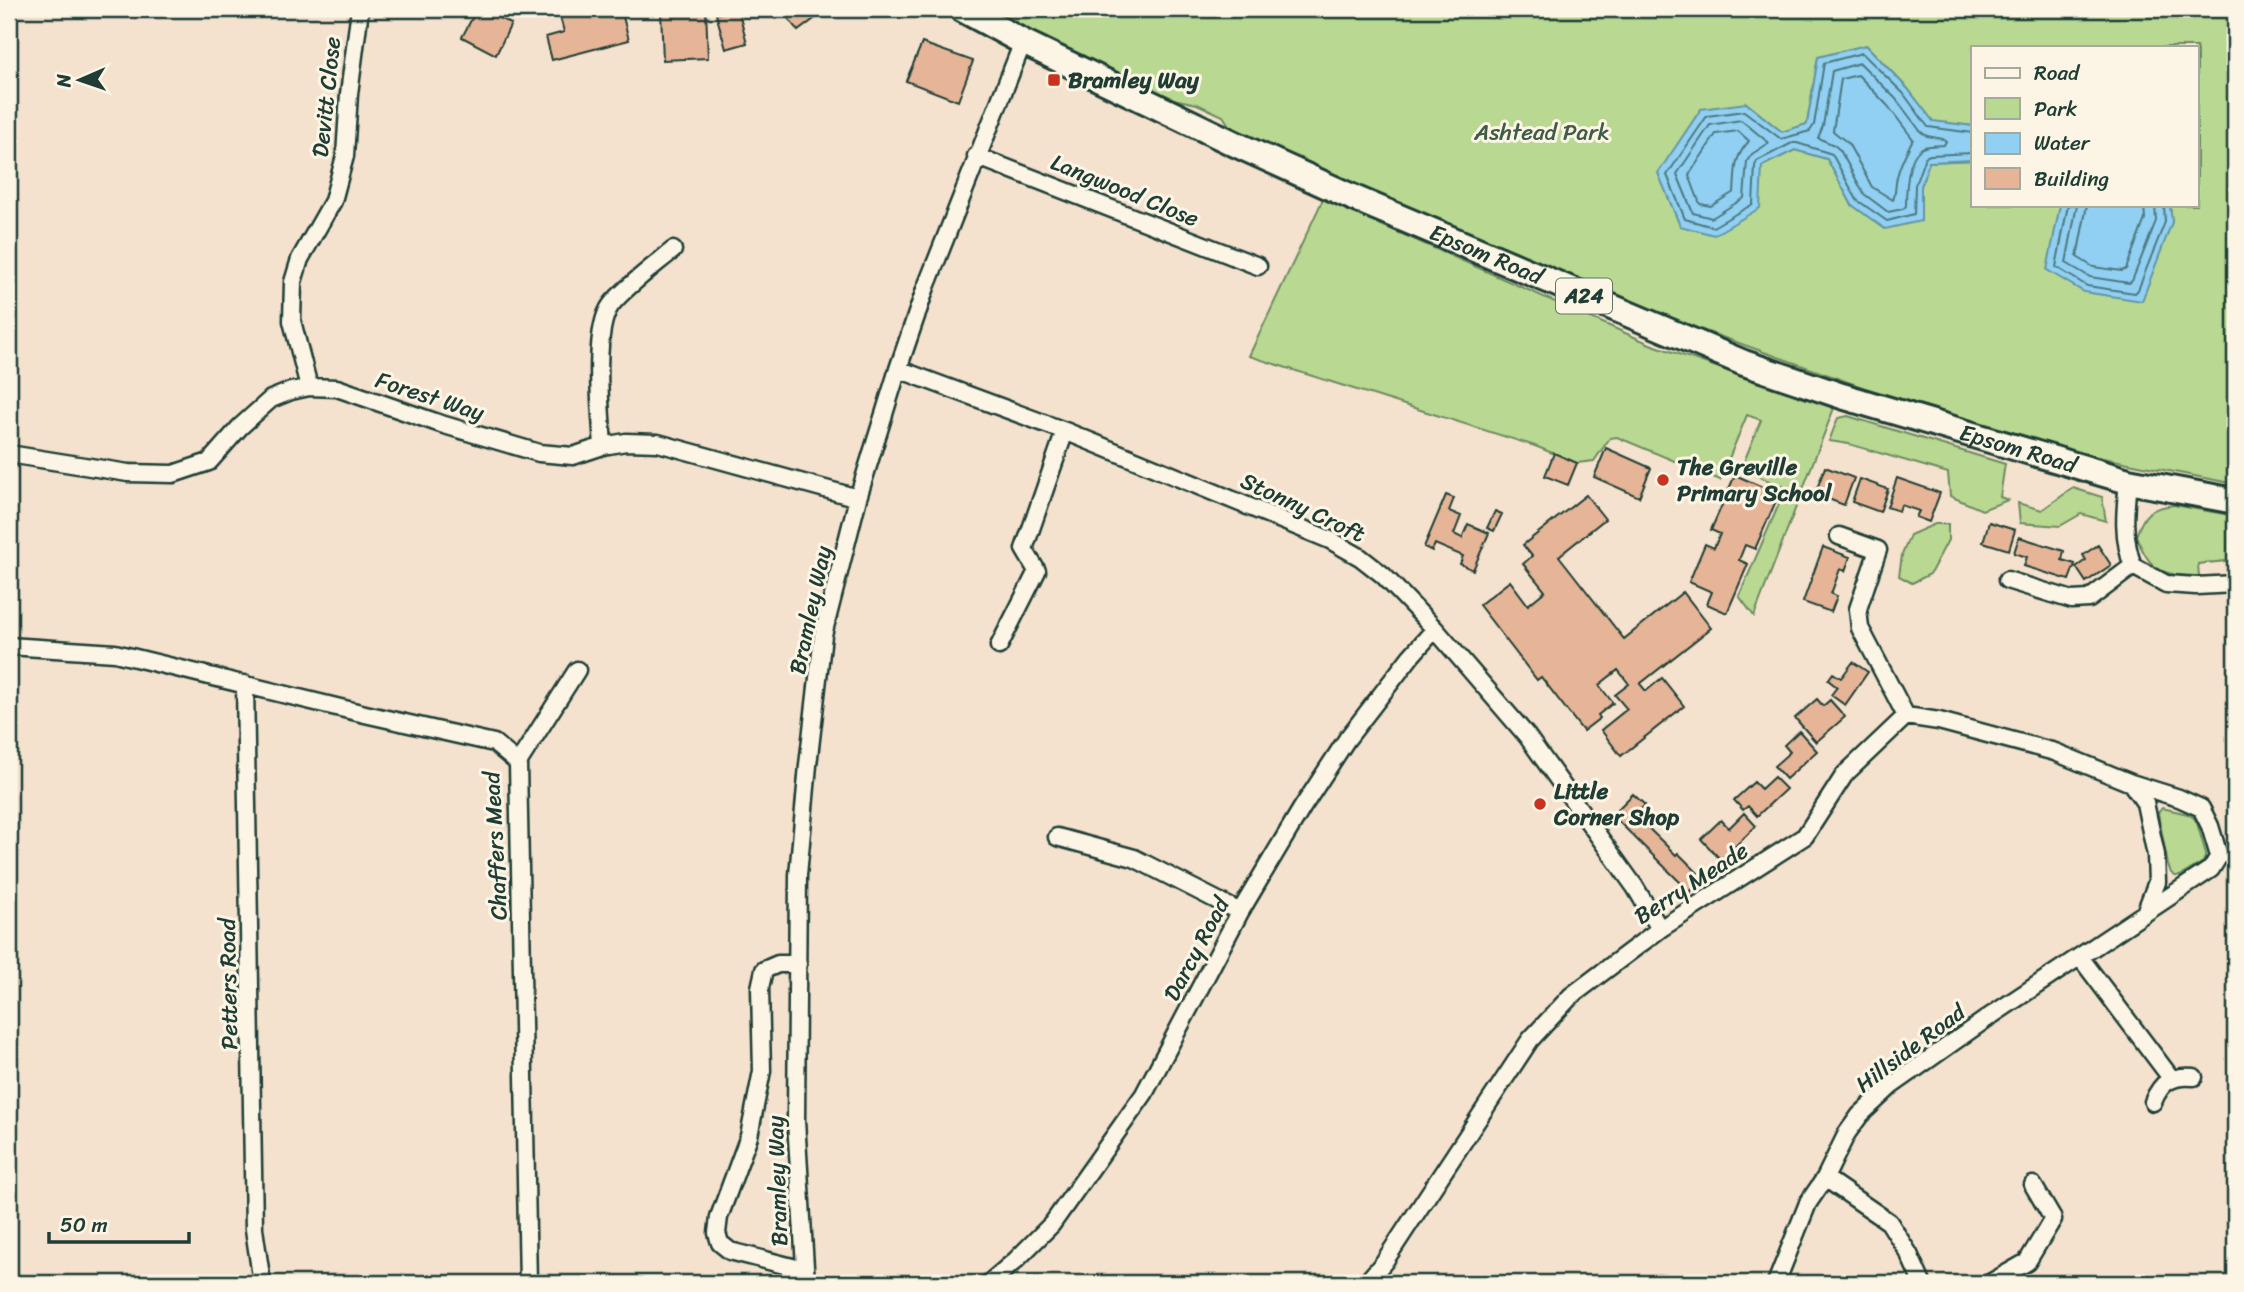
<svg xmlns="http://www.w3.org/2000/svg" width="2244" height="1292" font-family="Sriracha,sans-serif">
  <style>
    .green { fill: #b9d891; stroke: #6c8a62; stroke-width: 2; fill-rule: evenodd }
    .water { fill: #91d0f2; stroke: #6395a6; stroke-width: 2 }
    .lines { fill: none; stroke-linecap: round; stroke-linejoin: round }
    .shore { stroke: #4d7880; stroke-width: 2 }
    .building { fill: #e6b597; stroke: #1f3d34; stroke-width: 2 }
    .minor-casing { stroke: #1f3d34; stroke-width: 21 }
    .trunk-casing { stroke: #1f3d34; stroke-width: 30 }
    .minor { stroke: #fcf5e5; stroke-width: 16 }
    .trunk { stroke: #fcf5e5; stroke-width: 24 }
    .poi-dot { fill: #c8321e; stroke: #fcf5e5; stroke-width: 2.5 }
    .labels { text-anchor: middle; stroke-width: 6; stroke-linejoin: round; paint-order: stroke }
    .shield { fill: #fcf5e5; stroke: #617469; stroke-width: 2 }
    .shield-label { font-size: 21px; font-weight: bold; fill: #1f3d34 }
    .poi-label { font-size: 23px; font-weight: bold; fill: #1f3d34; stroke: #fcf5e5; text-anchor: start }
    .street-label { font-size: 23px; fill: #1f3d34; stroke: #fcf5e5 }
    .park-label { font-size: 23px; fill: #3e5c47; stroke: #fcf5e5 }
  </style>
  <rect width="100%" height="100%" fill="#f5e2ce"/>
  <filter id="ink" filterUnits="userSpaceOnUse"><feTurbulence type="fractalNoise" baseFrequency=".0143" numOctaves="2"/><feDisplacementMap in="SourceGraphic" scale="14" xChannelSelector="R" yChannelSelector="G"/><feConvolveMatrix kernelMatrix="1 2 1 2 8 2 1 2 1" color-interpolation-filters="sRGB"/></filter>
  <g filter="url(#ink)">
    <path class="green" d="M990 9H2235V484L2078 453 1862 387 1677 321 1273 152 1234 133 1223 116 1197 104 1159 96 1045 41ZM1866 45 1908 89 1933 122 1973 126V47H2197V205H2170L2172 222 2060 205H1973V160L1929 162 1921 186V221L1852 205 1827 159 1795 150 1762 166 1746 103 1782 132 1807 124 1818 57Z
      M1323 199 1650 344 1834 408 1754 616 1739 596 1786 488 1741 469 1761 420 1747 415 1720 480 1617 437 1610 438 1594 461 1577 463 1535 446 1249 356Z
      M1848 416 2005 464 2000 497 2008 500 1982 510 1950 496 1948 473 1849 444 1829 441 1838 418Z
      M2073 488 2102 497 2106 521 2081 514 2060 526 2020 523 2018 503 2042 510Z
      M2174 505 2235 516V560L2198 564 2199 576C2160 575 2151 572 2136 536 2144 513 2149 508 2174 505Z
      M1935 524H1948V540L1930 574 1912 583 1899 576 1902 555 1910 535Z
      M2162 808 2188 814 2194 818 2197 823 2206 854 2203 862 2180 876H2175L2171 873 2168 865 2158 813Z"/>
    <path class="water" d="M1866 45 1908 89 1933 121 1973 126V160L1929 162 1921 186V221L1885 229 1852 205 1827 159 1795 150 1762 166 1760 208 1714 235 1680 226 1658 173 1701 109 1746 103 1782 132 1807 124 1818 57Z
      M2060 205H2170L2172 222 2142 301 2084 292 2047 270Z"/>
    <g class="lines">
      <path class="shore" d="M1860 63 1896 99 1921 132 1927 136 1943 139 1946 141 1944 145C1937 146 1928 145 1922 148 1907 157 1906 191 1906 206L1903 209 1888 212 1864 194 1840 150 1834 145 1818 138 1823 126 1832 71Z
        M1858 75 1888 106 1913 139C1907 151 1900 163 1897 177 1895 185 1896 193 1893 200L1872 187 1848 143 1833 131 1841 79Z
        M1741 120 1769 143 1752 154 1747 161 1744 198 1712 218 1693 213 1677 174 1710 125Z
        M1738 131 1749 141C1733 159 1736 169 1734 192L1711 206 1700 204 1689 175 1716 134Z
        M1973 133 1928 127 1903 93 1862 53 1824 63 1814 125 1810 131 1781 139 1744 111 1707 116 1667 175 1685 219 1713 227 1753 204 1755 166 1757 161 1792 143H1797L1832 154 1857 200 1887 221 1914 214 1915 185 1925 157 1930 155 1973 153
        M2068 205 2056 267 2087 286 2135 293 2138 290 2165 222 2164 205
        M2077 205 2066 263 2090 277 2129 283 2132 281 2156 221 2155 205
        M2087 205 2077 257 2093 267 2122 271 2126 269 2145 219 2144 205"/>
    </g>
    <path class="building" d="M477 9H482L511 24 496 55 462 37Z
      M558 9H621L629 40 552 60 546 37 564 32Z
      M706 9 708 58 663 60 661 11Z
      M738 9 747 43 726 49 716 14Z
      M781 9H813L818 16 798 31Z
      M922 43 973 61 958 101 906 81Z
      M1606 448 1651 468 1639 497 1594 477Z
      M1554 453 1577 463 1568 485 1545 476Z
      M1825 467 1854 478 1844 505 1815 494Z
      M1735 475 1779 494 1755 549 1745 545 1739 560 1748 564 1727 613 1707 604 1712 592 1689 582 1705 544 1714 548 1720 534 1711 530Z
      M1897 478 1940 493 1929 522 1916 517 1919 511 1901 505 1899 511 1887 507Z
      M1860 479 1888 489 1880 512 1852 502Z
      M1446 495 1454 498 1449 511 1461 516 1454 534 1462 538 1468 524 1489 533 1473 570 1460 564 1463 556 1435 544 1432 551 1424 547Z
      M1586 495 1605 519 1559 556 1624 639 1683 592 1711 628 1640 684 1646 691 1662 678 1684 706 1621 756 1601 730 1627 709 1615 695 1629 684 1618 670 1599 685 1613 703 1598 715 1600 718 1583 731 1541 677 1537 680 1479 605 1510 581 1528 605 1545 591 1523 564 1532 556 1523 545Z
      M1495 511 1502 514 1494 531 1487 528Z
      M1989 522 2015 530 2009 550 1983 542Z
      M2019 537 2064 551 2062 560 2075 564 2069 580 2024 566 2027 557 2014 553Z
      M2098 545 2111 565 2086 582 2076 567 2086 560 2083 555Z
      M1823 547 1850 557 1845 571 1840 569 1831 594 1837 596 1831 612 1803 602Z
      M1853 662 1868 672 1845 705 1831 695 1837 687 1828 680 1833 673 1841 678Z
      M1817 699 1823 706 1830 700 1845 717 1816 742 1795 718Z
      M1799 731 1817 751 1786 779 1774 766 1790 752 1784 745Z
      M1774 777 1786 789 1757 816 1748 806 1743 810 1734 800 1754 782 1761 789Z
      M1633 794 1645 805 1635 815 1676 855 1678 853 1698 873 1694 877 1700 882 1690 892 1612 815Z
      M1744 813 1756 826 1721 860 1701 839 1721 820 1729 828Z"/>
    <g class="lines">
      <g class="minor-casing">
        <path id="minor" d="M976 156 1258 266
          M898 369 1065 431 1330 540 1360 557 1383 575 1435 629 1527 736 1635 887 1660 929
          M309 387 292 321 293 282 300 259 333 201 345 156 349 94 360 9
          M603 446C601 413 592 330 611 305 624 288 655 265 673 250
          M9 454 128 473 173 474 209 462 240 427 271 399 291 391 309 387 337 388 441 424 539 453 573 456 603 446 626 442 658 443 858 498
          M2128 481C2125 511 2122 537 2133 566L2166 584 2196 586 2235 584
          M1839 536 1878 550 1858 609 1860 628 1906 716
          M2007 580 2072 600 2089 599 2133 566
          M9 646 115 653 365 714 494 743 518 763 528 1283
          M999 646 1037 571 1024 549 1065 431
          M245 684 254 1229 262 1283
          M518 763 577 670
          M1057 837 1134 858 1240 912
          M2080 957 2171 1078
          M798 964H778L764 970 760 988 762 1071 749 1136 719 1217 717 1233 720 1243 730 1251 804 1270
          M2153 1102C2161 1082 2172 1075 2194 1077
          M1825 1178 1889 1222 1909 1254 1922 1283
          M806 1283 796 1121 798 875 808 765 823 635 858 498 898 369 926 287 1023 42
          M989 1283 1016 1260 1052 1224 1144 1094 1240 912 1302 808 1347 739 1411 656 1435 629
          M1366 1283 1384 1262 1530 1040 1571 996 1660 929 1805 836 1845 774 1906 716 1939 721 2055 752 2131 783 2179 798 2201 808 2210 826 2219 856 2211 869 2145 913
          M1776 1283 1808 1203 1825 1178 1847 1133 1860 1115 1891 1086 1989 1017 2145 913 2157 882 2156 855 2145 803 2131 783
          M1990 1283 2027 1262 2053 1219 2033 1185"/>
      </g>
      <g class="trunk-casing">
        <g id="trunk">
          <path id="s1" d="M962 9 1023 42 1233 143 1354 198 1744 363 1842 396 2128 481 2235 501"/>
        </g>
      </g>
      <use href="#minor" class="minor"/>
      <use href="#trunk" class="trunk"/>
    </g>
  </g>
  <g class="poi-dot">
    <rect x="1047" y="73" width="14" height="14" rx="3.5"/>
    <circle cx="1663" cy="480" r="7"/>
    <circle cx="1540" cy="804" r="7"/>
  </g>
  <g class="labels">
    <rect class="shield" x="1556" y="278.5" width="56" height="35" rx="5"/>
    <g class="shield-label">
      <text x="1584" y="303">A24</text>
    </g>
    <g class="poi-label">
      <text x="1068" y="88">Bramley Way</text>
      <text x="1677" y="475">The Greville<tspan x="1677" dy="26">Primary School</tspan></text>
      <text x="1554" y="799">Little<tspan x="1554" dy="26">Corner Shop</tspan></text>
    </g>
    <g class="street-label">
      <text transform="translate(326 97) rotate(-84)" y="8">Devitt Close</text>
      <text transform="translate(1125 190) rotate(22)" y="8">Langwood Close</text>
      <text dy="8" stroke="none"><textPath href="#s1" startOffset="579">Epsom Road</textPath></text>
      <text transform="translate(430 396) rotate(18)" y="8">Forest Way</text>
      <text dy="8" stroke="none"><textPath href="#s1" startOffset="1146">Epsom Road</textPath></text>
      <text transform="translate(1303 507) rotate(25)" y="8">Stonny Croft</text>
      <text transform="translate(810 610) rotate(-78)" y="8">Bramley Way</text>
      <text transform="translate(495 846) rotate(-93)" y="8">Chaffers Mead</text>
      <text transform="translate(1691 883) rotate(-33)" y="8">Berry Meade</text>
      <text transform="translate(1196 949) rotate(-62)" y="8">Darcy Road</text>
      <text transform="translate(228 984) rotate(-91)" y="8">Petters Road</text>
      <text transform="translate(1910 1048) rotate(-37)" y="8">Hillside Road</text>
      <text transform="translate(777 1181) rotate(-92)" y="8">Bramley Way</text>
    </g>
    <g class="park-label">
      <text x="1542" y="140">Ashtead Park</text>
    </g>
  </g>
  <rect width="2244" height="1292" fill="none" stroke="#fcf5e5" stroke-width="35"/>
  <rect x="18" y="18" width="2209" height="1257" fill="none" stroke="#1f3d34" stroke-width="2.5" filter="url(#ink)"/>
  <rect x="1971" y="46" width="228" height="161" fill="#fcf5e5" stroke="#a4ab9e" stroke-width="2"/>
  <rect x="1985" y="68" width="35" height="10" fill="#fcf5e5" stroke="#a4ab9e" stroke-width="2"/>
  <text x="2034" y="80" font-size="21" fill="#1f3d34">Road</text>
  <rect x="1985" y="98" width="35" height="21" fill="#b9d891" stroke="#a4ab9e" stroke-width="2"/>
  <text x="2034" y="116" font-size="21" fill="#1f3d34">Park</text>
  <rect x="1985" y="133" width="35" height="21" fill="#91d0f2" stroke="#a4ab9e" stroke-width="2"/>
  <text x="2034" y="150" font-size="21" fill="#1f3d34">Water</text>
  <rect x="1985" y="168" width="35" height="21" fill="#e6b597" stroke="#a4ab9e" stroke-width="2"/>
  <text x="2034" y="186" font-size="21" fill="#1f3d34">Building</text>
  <g transform="translate(80 80) rotate(268)" stroke="#fcf5e5" stroke-width="5" paint-order="stroke">
  <path d="M0-5L12 26L0 18L-12 26Z" fill="#1f3d34"/>
  <text y="-10" font-size="19" font-weight="bold" text-anchor="middle" fill="#1f3d34">N</text>
  </g>
  <path d="M49 1232v10h140v-10" fill="none" stroke="#1f3d34" stroke-width="3.5"/>
  <text x="60" y="1232" font-size="21" fill="#1f3d34" stroke="#fcf5e5" stroke-width="5" paint-order="stroke">50 m</text>
</svg>
